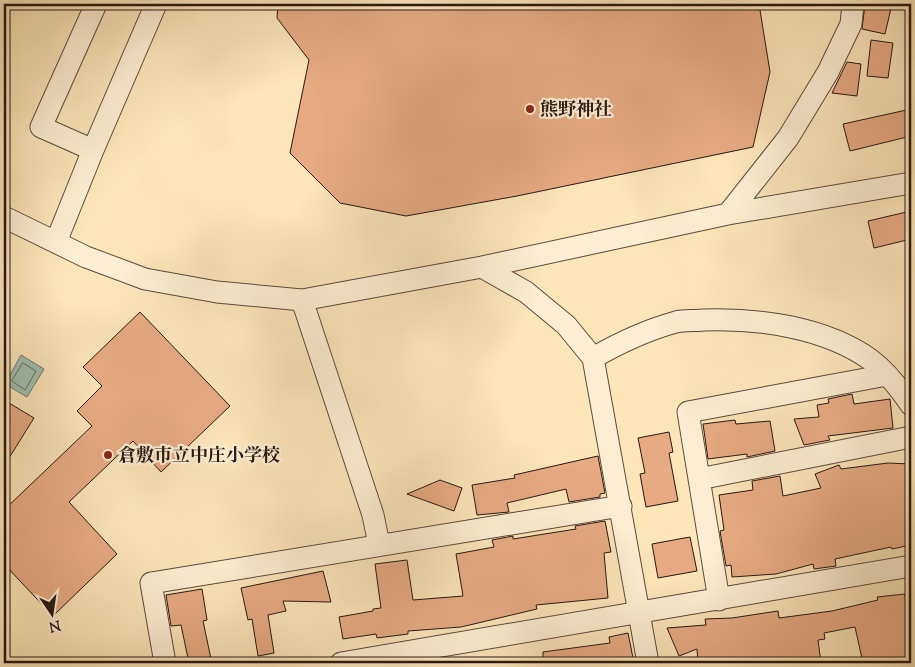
<svg xmlns="http://www.w3.org/2000/svg" width="915" height="667" font-family="'Sorts Mill Goudy','Noto Serif JP',serif">
  <style>
    .water { fill: #9fbfb0; stroke: #6f7c71 }
    .lines { fill: none; stroke-linecap: round; stroke-linejoin: round }
    .shore { stroke: #636c61; stroke-width: 1 }
    .building { fill: #e7aa83; stroke: #271812 }
    .minor-casing { stroke: #5c4b3c; stroke-width: 23 }
    .minor { stroke: #fceed2; stroke-width: 21 }
    .poi-dot { fill: #8f2418; stroke: #fceed2; stroke-width: 2 }
    .labels { text-anchor: middle; stroke-width: 4.5; stroke-linejoin: round; paint-order: stroke }
    .poi-label { font-size: 18px; font-weight: bold; fill: #271812; stroke: #fceed2; text-anchor: start }
  </style>
  <rect width="100%" height="100%" fill="#fbe5b9"/>
  <filter id="stains"><feTurbulence type="fractalNoise" baseFrequency=".004" numOctaves="4"/><feColorMatrix values="0 0 0 0 .2 0 0 0 0 .09 0 0 0 0 .02 0 0 0 .5 -.17"/></filter>
  <radialGradient id="worn" r=".72"><stop offset=".6" stop-color="#630" stop-opacity="0"/><stop offset="1" stop-color="#630" stop-opacity=".3"/></radialGradient>
  <path class="water" d="M21 355 44 369 27 397 5 384Z"/>
  <g class="lines">
    <path class="shore" d="M23 363 36 371 25 390 12 381Z"/>
  </g>
  <path class="building" d="M278 4H759L770 72 753 147 517 196 406 216 340 203 290 153 309 60 277 18Z
    M865 4H892L885 34 862 29Z
    M871 40 893 43 888 78 867 76Z
    M847 62 861 64 857 96 832 93Z
    M911 109V136L850 151 843 124Z
    M911 211V239L874 248 868 221Z
    M140 312 230 406 161 472 133 441 69 502 117 554 53 616 4 564V510L92 426 77 411 102 386 83 367Z
    M852 394 854 404 890 399 893 428 828 436 830 440 804 445 794 419 819 417 817 405 829 403 828 399Z
    M4 400 34 418 4 466Z
    M735 420 736 424 770 421 775 451 747 457V454L708 459 703 424Z
    M669 432 673 452 669 453 678 501 646 507 640 474 645 473 638 438Z
    M598 456 605 493 600 494V497L569 502 566 489 507 503 509 512 477 515 472 485 515 478 514 475Z
    M888 463 911 464V545L892 549 891 547 835 559 836 566 814 569 813 564 776 574 732 577 731 565 726 566 720 531 724 530 719 495 753 490 752 481 780 476 783 496 821 488 815 474 839 465 841 469Z
    M440 480 462 488 454 511 407 494Z
    M605 521 611 552 604 553 608 598 536 605 537 609 461 627 408 631V634L377 638 376 634 343 639 339 617 373 611V609L381 608 375 564 407 560 413 600 463 596 456 554 494 547 492 540 513 536V539L576 529 575 526Z
    M690 537 697 571 658 578 652 544Z
    M323 571 331 602 283 601 286 611 268 615 274 653 258 656 252 619 248 620 241 588Z
    M202 589 207 620 203 621 211 659 189 663 181 625 171 626 166 595Z
    M905 594 909 636H911V663H863L855 627 824 633 825 639 818 640 821 663H698L697 649 679 656 667 628 706 625 705 619 732 618 778 611 779 618 832 611 878 600 877 597Z
    M628 633 634 663H543V652L610 643 609 637Z"/>
  <g class="lines">
    <g class="minor-casing">
      <path id="minor" d="M96 4 41 127 93 150 156 4
        M728 214 788 138 828 72 851 24 853 4
        M4 217 86 257 145 279 217 292 302 300 482 267 728 214 911 183
        M56 242 93 150
        M482 267 526 292 566 325 593 358 648 663
        M302 300 373 515 379 544
        M593 358C619 343 647 330 676 322 684 320 694 321 703 320 758 318 825 327 871 360 887 372 900 389 911 405
        M699 479 911 437
        M719 600 688 412 887 375
        M165 663 151 583 621 506
        M341 663 911 566"/>
    </g>
    <use href="#minor" class="minor"/>
  </g>
  <g class="poi-dot">
    <circle cx="530" cy="109" r="5"/>
    <circle cx="108" cy="455" r="5"/>
  </g>
  <g class="labels">
    <g class="poi-label">
      <text x="540" y="115">熊野神社</text>
      <text x="118" y="461">倉敷市立中庄小学校</text>
    </g>
  </g>
  <rect width="915" height="667" fill="none" stroke="#fbe5b9" stroke-width="20"/>
  <rect x="5" y="5" width="905" height="657" fill="none" stroke="#271812" stroke-width="2.5"/>
  <rect x="10" y="10" width="895" height="647" fill="none" stroke="#271812"/>
  <g transform="translate(52 614) rotate(167)" stroke="#fceed2" stroke-width="4" paint-order="stroke">
  <path d="M0-4L9 19L0 12L-9 19Z" fill="#271812"/>
  <text y="-8" font-size="14" font-weight="bold" text-anchor="middle" fill="#271812">N</text>
  </g>
  <rect width="100%" height="100%" filter="url(#stains)"/>
  <rect width="100%" height="100%" fill="url(#worn)"/>
</svg>
